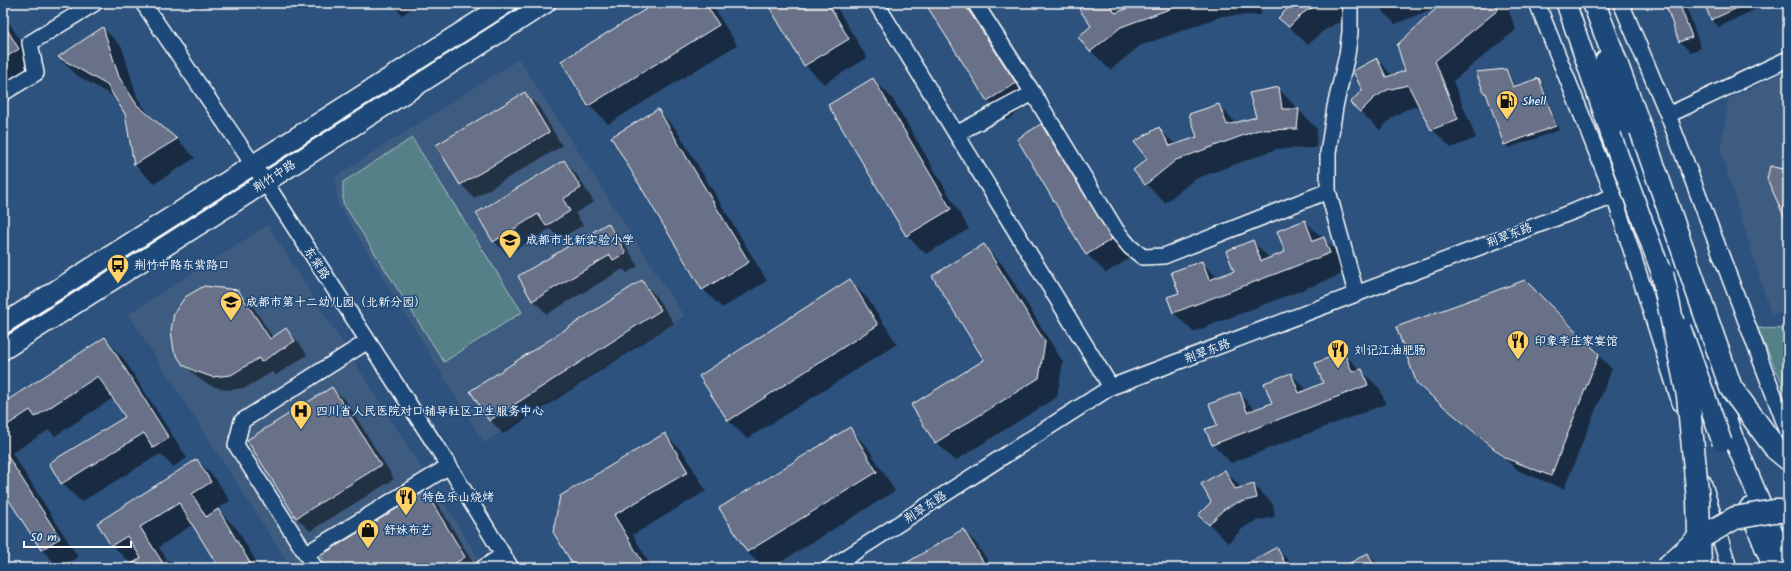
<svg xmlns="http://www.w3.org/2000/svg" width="1791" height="571" font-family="Kalam,'LXGW WenKai TC',sans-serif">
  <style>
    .built { fill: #3e5b80 }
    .green { fill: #558088; stroke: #aac0c4 }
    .shadow { fill: #0007 }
    .building { fill: #677187; stroke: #fff }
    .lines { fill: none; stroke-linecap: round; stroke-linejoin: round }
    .minor-casing { stroke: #fff; stroke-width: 18 }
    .major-casing { stroke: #fff; stroke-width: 22 }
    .highway-casing { stroke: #fff; stroke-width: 25 }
    .minor { stroke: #1f4a7a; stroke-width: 15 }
    .major { stroke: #1f4a7a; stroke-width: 19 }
    .highway { stroke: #1f4a7a; stroke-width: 22 }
    .major-bridge-casing { stroke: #fff; stroke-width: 22; stroke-linecap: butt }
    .highway-bridge-casing { stroke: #fff; stroke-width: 25; stroke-linecap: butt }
    .major-bridge { stroke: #1f4a7a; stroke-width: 19 }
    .highway-bridge { stroke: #1f4a7a; stroke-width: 22 }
    .labels { text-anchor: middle; stroke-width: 3; stroke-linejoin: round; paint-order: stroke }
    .poi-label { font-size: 12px; fill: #fff; stroke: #1f4a7a; text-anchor: start }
    .street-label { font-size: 12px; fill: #fff; stroke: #1f4a7a }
  </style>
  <rect width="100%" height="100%" fill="#2d527d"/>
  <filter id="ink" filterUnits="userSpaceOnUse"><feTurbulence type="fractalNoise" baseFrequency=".025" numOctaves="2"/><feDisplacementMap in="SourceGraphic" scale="8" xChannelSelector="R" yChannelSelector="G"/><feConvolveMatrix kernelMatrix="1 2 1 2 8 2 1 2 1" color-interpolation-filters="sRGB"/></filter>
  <g filter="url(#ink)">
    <path class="built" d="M519 59 684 316 484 443 338 204 335 177Z
      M1788 71V313L1771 314 1721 152 1728 99Z
      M268 225 485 568H291L128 314Z"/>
    <path class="green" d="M412 138 522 312 444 362 343 203V182Z
      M1757 328 1788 329V396Z"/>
    <path class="shadow" d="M57 3H78L83 10 71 18Z
      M191 3H207L197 10Z
      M391 3H420L402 15Z
      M657 3H711L737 45 608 124 589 105Z
      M768 3H834L867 58 824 84 805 65Z
      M926 3H975L1034 102 1007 120 988 101Z
      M1090 3H1112L1121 12 1143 3H1262L1261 15 1222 16 1140 46 1110 70 1091 51 1093 26Z
      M1291 3H1349L1355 19 1335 24 1322 32 1308 45 1280 18 1292 5Z
      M1375 3H1506L1516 30 1453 81 1476 138 1451 148 1432 129 1420 106 1407 109 1393 117 1380 130 1351 103 1363 90 1377 59 1393 76 1407 72 1440 6 1395 24Z
      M1666 3H1685L1701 48 1690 52 1680 42Z
      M1718 3H1768L1719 27 1712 20 1707 8Z
      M3 17 10 24 37 68 3 90Z
      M103 28 122 47 137 97 151 118 177 139 195 158 154 184 135 165 125 114 116 98 78 76 59 58Z
      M1505 70 1509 74 1515 87 1538 79 1542 83 1559 130 1509 148 1505 145 1488 95 1485 93Z
      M873 79 892 98 969 229 926 254 907 236Z
      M1278 88 1317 129 1316 148 1277 149 1195 179 1165 203 1146 184 1148 159 1158 128 1176 145 1198 137 1219 105 1236 123 1257 117Z
      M525 93 539 107 562 146 474 198 461 184 438 145Z
      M657 110 676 129 767 281 722 308 703 289Z
      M1041 125 1060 144 1130 258 1106 273 1087 254Z
      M564 161 577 175 594 202 575 213 583 225 560 239 550 229 507 255 494 241Z
      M1305 221 1342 257 1348 272 1193 332 1174 313 1169 298 1180 293 1201 262 1218 278 1235 271 1253 242 1270 259 1287 252Z
      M608 224 621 238 638 266 627 273 623 269 547 314 533 300Z
      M983 245 1002 264 1063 362 1057 397 955 461 936 442 985 360Z
      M849 280 868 299 897 344 747 439 728 420Z
      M642 281 655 295 674 323 503 434 490 420Z
      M1525 281 1612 369 1564 489 1519 471 1432 397 1418 383Z
      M238 291 252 305 273 338 286 329 299 343 307 355 276 375 272 372 245 388 226 390 209 385 198 378 184 364Z
      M104 339 123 358 187 458 173 467 160 454 81 502 62 483 126 417 113 398 55 436 49 430 12 453 78 557 60 568 41 549 3 489V399L6 402Z
      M1343 353 1380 389 1386 404 1231 463 1213 444 1218 425 1239 394 1256 410 1273 403 1291 374 1308 391 1325 384Z
      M332 388 346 401 394 479 310 531 297 518 249 440Z
      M850 429 868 448 895 491 771 568H764L747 552 721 508Z
      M665 435 684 453 706 491 633 535 652 568H576Z
      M197 460 216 479 230 501 217 509 237 529 260 568H221L193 524 159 547 172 568H131L132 565 112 545Z
      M1225 471 1242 488 1254 485 1273 504 1275 517 1255 521 1242 529 1228 543 1200 515 1212 503Z
      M425 492 439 506 476 568H329Z
      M963 530 976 543 992 568H900Z
      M1276 548 1293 565 1305 562 1311 568H1257Z
      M1368 554 1382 568H1345Z"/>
    <path class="building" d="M656 3H705L719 25 588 106 561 61Z
      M767 3H828L849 39 804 66Z
      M925 3H966L967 8 1016 83 987 101Z
      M1088 3H1109L1115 13 1143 3H1183V4L1121 27 1090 52 1078 37 1091 26 1079 9Z
      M1293 3H1320L1303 13 1289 27 1278 18Z
      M1442 3H1495L1498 10 1435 61 1458 119 1431 130 1408 85 1387 90 1374 98 1360 112 1350 103 1362 90 1353 71 1377 58 1386 77 1405 71 1397 45Z
      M1665 3H1679L1692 37 1679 42Z
      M1716 3H1748L1711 20 1706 8Z
      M3 23 19 49 3 59Z
      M103 27 119 77 137 105 177 139 134 165 125 114 107 85 58 57Z
      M1506 69 1513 87 1539 78 1556 126 1504 145 1486 93H1484L1476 72Z
      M873 78 951 209 906 236 828 105Z
      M1279 87 1282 109H1299L1297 129 1258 130 1176 160 1145 185 1133 170 1147 159 1134 142 1159 127 1170 146 1197 137 1189 114 1219 104 1227 125 1256 117 1249 93Z
      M525 92 549 132 460 185 436 145Z
      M658 109 749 262 702 290 611 137Z
      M1041 124 1112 239 1086 255 1017 139Z
      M564 160 581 188 563 199 570 211 546 226 538 214 493 242 476 213Z
      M1770 166 1788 170V225L1767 179Z
      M1305 220 1313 241 1324 237 1330 253 1173 313 1167 297 1179 293 1171 272 1202 261 1209 280 1234 271 1226 251 1253 240 1261 261 1285 252 1277 231Z
      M608 223 626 253 613 260 610 255 532 301 518 276Z
      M984 244 1045 342 1039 378 935 443 911 405 984 360 932 276Z
      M850 279 878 325 728 421 699 376Z
      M642 280 661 310 489 421 470 391Z
      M1525 280 1599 354 1551 476 1505 458 1417 384 1396 327Z
      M204 286 238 290 270 339 286 328 295 341 261 362 259 358 231 375 212 377 195 371 183 365 174 351 171 331 174 313 185 297Z
      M105 337 169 438 153 448 144 433 61 484 49 463 125 417 98 376 35 417 30 410 3 428V403Z
      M1344 352 1352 372 1362 369 1368 385 1212 445 1205 429 1217 425 1209 404 1240 392 1247 412 1272 403 1264 383 1291 373 1299 393 1323 383 1315 363Z
      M332 387 381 465 296 518 247 440Z
      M850 427 877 472 747 552 719 508Z
      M665 433 688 472 614 515 646 568H575L553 532 560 496Z
      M3 449 60 538 41 550 3 491Z
      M197 459 211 482 192 494 206 517 218 509 253 568H219L179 503 140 527 166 568H125L141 558 127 536 111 546 97 523Z
      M1225 470 1235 489 1254 484 1257 498 1236 503 1223 510 1209 525 1198 515 1211 502 1201 484Z
      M425 491 465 557 448 568H328L320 556Z
      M963 529 987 568H898Z
      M1277 547 1287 568H1239Z
      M1368 553 1375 568H1341Z"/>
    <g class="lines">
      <g class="minor-casing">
        <path id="minor" d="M143 3 265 182 449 466 511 568
          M876 3 1111 387
          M975 3 1033 93 1116 230 1130 247 1143 257 1164 256 1328 191
          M1350 3V32L1347 55 1335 107 1328 153V191L1356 293
          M1537 3 1614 196 1680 403
          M1621 3 1668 115 1788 432
          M3 93 36 73 30 43 95 3
          M1668 115 1788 59
          M956 134 1033 93
          M1703 481 1729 568
          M306 554 449 466
          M315 568 236 445 242 421 368 341
          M483 568 503 555
          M830 568 1111 387 1614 196"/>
      </g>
      <g class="major-casing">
        <path id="major" d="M1566 3 1611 135
          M1605 60 1624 124 1733 437 1788 568
          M3 324 507 3
          M3 350 546 3
          M1749 508 1773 568"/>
      </g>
      <g class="highway-casing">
        <path id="highway" d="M1594 3 1641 130
          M1776 449 1788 459"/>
      </g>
      <use href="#minor" class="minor"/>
      <use href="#major" class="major"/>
      <use href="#highway" class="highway"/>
      <g class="major-bridge-casing">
        <path id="major-bridge" d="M1611 135 1667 288
          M1681 328 1722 442"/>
      </g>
      <g class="highway-bridge-casing">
        <path id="highway-bridge" d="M1641 130 1731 388 1776 449
          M1662 273 1688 396 1698 500 1700 568
          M1666 568 1698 539 1735 518 1774 511H1788"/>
      </g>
      <use href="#major-bridge" class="major-bridge"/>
      <use href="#highway-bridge" class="highway-bridge"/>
    </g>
  </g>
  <defs>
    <g id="fuel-pin" transform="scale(1.15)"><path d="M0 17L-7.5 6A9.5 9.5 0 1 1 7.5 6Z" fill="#ffd166" stroke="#1f4a7a"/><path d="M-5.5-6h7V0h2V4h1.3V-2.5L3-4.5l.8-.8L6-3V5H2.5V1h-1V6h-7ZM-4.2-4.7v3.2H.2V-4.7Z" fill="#111"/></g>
    <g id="school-pin" transform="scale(1.15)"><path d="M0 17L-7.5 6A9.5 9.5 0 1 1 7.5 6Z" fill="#ffd166" stroke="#1f4a7a"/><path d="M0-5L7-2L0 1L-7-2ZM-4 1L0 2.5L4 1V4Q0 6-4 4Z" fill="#111"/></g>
    <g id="bus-pin" transform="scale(1.15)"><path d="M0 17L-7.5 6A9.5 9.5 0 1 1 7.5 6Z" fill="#ffd166" stroke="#1f4a7a"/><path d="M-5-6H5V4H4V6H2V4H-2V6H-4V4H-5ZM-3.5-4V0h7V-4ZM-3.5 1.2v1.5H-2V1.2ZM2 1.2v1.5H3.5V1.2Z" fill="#111"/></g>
    <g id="restaurant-pin" transform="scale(1.15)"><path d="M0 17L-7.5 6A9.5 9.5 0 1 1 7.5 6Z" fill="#ffd166" stroke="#1f4a7a"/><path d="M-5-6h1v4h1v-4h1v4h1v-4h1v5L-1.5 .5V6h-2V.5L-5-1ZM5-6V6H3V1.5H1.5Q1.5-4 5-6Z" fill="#111"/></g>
    <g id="hospital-pin" transform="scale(1.15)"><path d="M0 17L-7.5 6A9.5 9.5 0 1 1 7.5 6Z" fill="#ffd166" stroke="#1f4a7a"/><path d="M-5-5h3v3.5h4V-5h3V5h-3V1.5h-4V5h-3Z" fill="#111"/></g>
    <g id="shop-pin" transform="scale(1.15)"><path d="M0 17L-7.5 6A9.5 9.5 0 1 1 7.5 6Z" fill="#ffd166" stroke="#1f4a7a"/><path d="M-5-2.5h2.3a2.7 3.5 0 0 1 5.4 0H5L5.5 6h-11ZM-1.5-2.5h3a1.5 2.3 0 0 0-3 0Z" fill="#111"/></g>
  </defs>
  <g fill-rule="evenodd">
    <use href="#fuel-pin" x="1507" y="101"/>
    <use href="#school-pin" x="510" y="240"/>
    <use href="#bus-pin" x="118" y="265"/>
    <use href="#school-pin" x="231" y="302"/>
    <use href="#restaurant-pin" x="1518" y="341"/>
    <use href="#restaurant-pin" x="1338" y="350"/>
    <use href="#hospital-pin" x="301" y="411"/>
    <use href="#restaurant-pin" x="406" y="497"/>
    <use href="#shop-pin" x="368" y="530"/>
  </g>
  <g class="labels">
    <g class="poi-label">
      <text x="1522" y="105">Shell</text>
      <text x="526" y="244">成都市北新实验小学</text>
      <text x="134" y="269">荆竹中路东紫路口</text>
      <text x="246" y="306">成都市第十二幼儿园（北新分园）</text>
      <text x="1534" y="345">印象李庄家宴馆</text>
      <text x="1354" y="354">刘记江油肥肠</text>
      <text x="316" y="415">四川省人民医院对口辅导社区卫生服务中心</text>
      <text x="422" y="501">特色乐山烧烤</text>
      <text x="384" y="534">舒妹布艺</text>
    </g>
    <g class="street-label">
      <text transform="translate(274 176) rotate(-33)" y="4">荆竹中路</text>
      <text transform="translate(1509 235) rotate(-21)" y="4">荆翠东路</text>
      <text transform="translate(317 263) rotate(57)" y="4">东紫路</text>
      <text transform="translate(1207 351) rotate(-21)" y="4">荆翠东路</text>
      <text transform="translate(925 507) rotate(-33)" y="4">荆翠东路</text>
    </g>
  </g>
  <rect width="1791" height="571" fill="none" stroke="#1f4a7a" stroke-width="16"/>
  <rect x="8" y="8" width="1775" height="555" fill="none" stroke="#fff" stroke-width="1.5" filter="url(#ink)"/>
  <path d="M24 541v6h107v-6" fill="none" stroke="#ffffff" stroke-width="2"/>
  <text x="30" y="541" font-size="12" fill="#ffffff" stroke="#1f4a7a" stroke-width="3" paint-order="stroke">50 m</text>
</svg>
